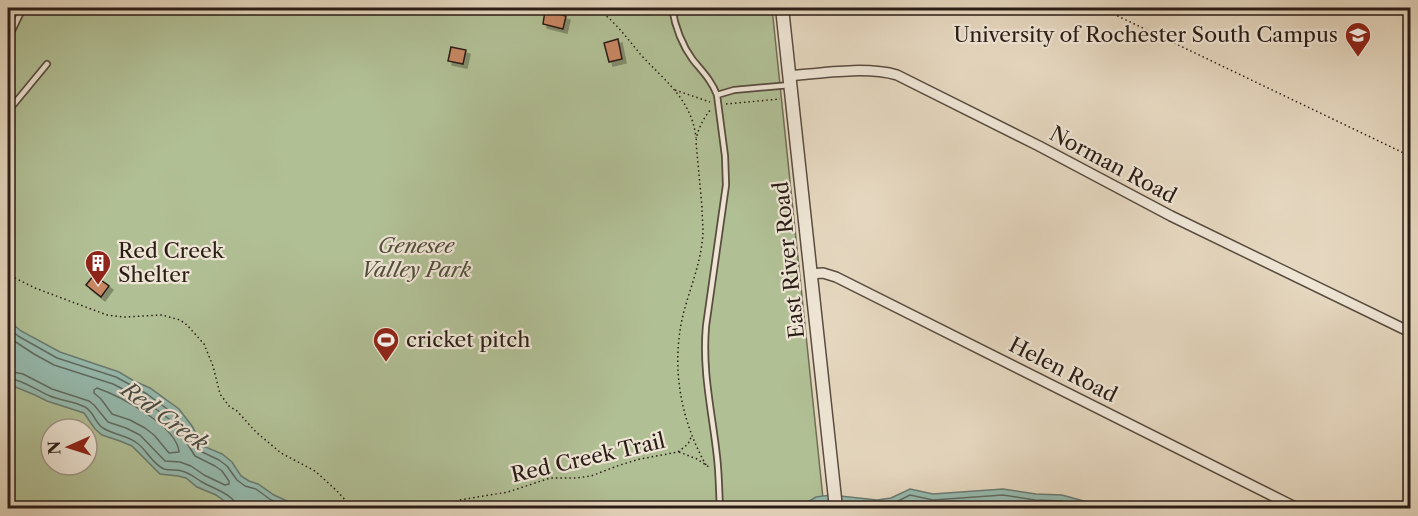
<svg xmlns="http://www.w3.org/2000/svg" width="1418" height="516" font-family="'Libre Caslon Text',serif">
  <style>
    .green { fill: #b1bf95; stroke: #6e6e56; stroke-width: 1.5; fill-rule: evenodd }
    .water { fill: #96baae; stroke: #6b7b71; stroke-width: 1.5 }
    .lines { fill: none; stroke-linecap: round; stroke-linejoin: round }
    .shore { stroke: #606c62; stroke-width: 1.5 }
    .building { fill: #c78763; stroke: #2a1d16; stroke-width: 1.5; filter: url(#shadow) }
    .service-casing { stroke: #594c40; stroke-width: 8 }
    .minor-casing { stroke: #594c40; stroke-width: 12 }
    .tertiary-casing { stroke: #594c40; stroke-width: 15 }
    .path { stroke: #2a1d16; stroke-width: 1.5; stroke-dasharray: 1.5 3; stroke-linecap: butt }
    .service { stroke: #eee5d5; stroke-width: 4.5 }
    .minor { stroke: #eee5d5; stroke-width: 9 }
    .tertiary { stroke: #eee5d5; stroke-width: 12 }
    .labels { text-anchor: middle; stroke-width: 4.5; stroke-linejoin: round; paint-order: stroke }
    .poi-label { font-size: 21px; fill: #2a1d16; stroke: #eee5d5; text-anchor: start }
    .street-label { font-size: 21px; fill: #2a1d16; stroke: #eee5d5 }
    .park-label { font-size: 21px; font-style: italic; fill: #524e3c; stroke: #eee5d5 }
    .water-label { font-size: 22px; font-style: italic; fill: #4a4c44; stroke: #eee5d5 }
  </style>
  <defs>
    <filter id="shadow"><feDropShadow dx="4" dy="4" stdDeviation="0" flood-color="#0004"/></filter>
  </defs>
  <rect width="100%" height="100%" fill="#e5d7bf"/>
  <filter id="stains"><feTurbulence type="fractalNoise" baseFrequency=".00333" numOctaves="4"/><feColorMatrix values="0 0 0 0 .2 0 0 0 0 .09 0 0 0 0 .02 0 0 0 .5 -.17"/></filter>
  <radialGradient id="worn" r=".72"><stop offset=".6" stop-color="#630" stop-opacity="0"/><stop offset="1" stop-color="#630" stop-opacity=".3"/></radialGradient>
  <path class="green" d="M8 8H772L824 508H8ZM51 429H87V465H51Z"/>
  <path class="water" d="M8 320 21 331 60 352 119 372 134 381 150 388 179 409 192 426 203 446 222 454 232 462 241 476 249 481 258 484 274 495 302 508H234L216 495 197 487 186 478 178 476 160 474 132 446 120 441 102 435 95 429 84 413 47 401 35 395 8 384Z
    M910 489 933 494 1003 489 1036 494 1062 495 1109 508H798L816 497 831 495 877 500 891 498Z"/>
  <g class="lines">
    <path class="shore" d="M8 327 18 336 57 358 116 377 147 394 174 414 188 430 200 451 219 460 227 466 237 480 245 486 256 489 271 500 290 508
      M8 337 34 354 54 365 113 384 144 400 169 419 181 434 195 456 215 466 222 471 229 481V484L225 485 204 475 191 466 180 462 165 461 140 435 126 428 108 422 94 405 89 401 52 389 23 374 8 371
      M8 378C23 380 36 390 50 396 62 401 74 401 85 407 94 412 95 423 103 428 114 435 127 435 137 443 147 450 152 464 164 469 170 471 176 469 182 471 190 473 195 478 202 482 212 488 236 495 237 508
      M97 388C120 396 177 426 179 452L169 453 154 435 145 428 130 420 112 414 101 399 94 393V390Z
      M843 502 877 506 892 504 910 495 933 500 1003 495 1035 500 1061 501 1087 508
      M900 508 911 503 933 507 1002 502 1035 507 1060 508"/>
  </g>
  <path class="building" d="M545 11 566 16 563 29 543 24Z
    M618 39 622 59 609 62 604 43Z
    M451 47 466 50 463 64 448 61Z
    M94 275 109 286 101 297 86 285Z"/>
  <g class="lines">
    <g class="service-casing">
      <path id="service" d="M630 8C645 13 657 11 672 9
        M672 8C675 26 682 45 693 60 702 71 712 81 717 95L734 90 790 85
        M8 39 23 8
        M717 95 725 156 726 185 706 326C702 372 712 411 717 457 719 474 719 491 720 508
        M8 110 14 104 47 64"/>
    </g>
    <g class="minor-casing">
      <path id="minor" d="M789 76C822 73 866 66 897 75L1039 146 1171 216 1410 332
        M810 274 823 273 836 277 1297 508"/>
    </g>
    <g class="tertiary-casing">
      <path id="tertiary" d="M782 8 836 508"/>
    </g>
    <path class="path" d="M462 8H507
      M596 8C614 20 627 38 641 55 665 81 692 100 696 138
      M1101 8 1410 156
      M675 90 710 102
      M726 104 780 99
      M8 272 13 277 35 288 107 315 124 317 162 315 180 320 187 325 204 344 213 366 220 394 229 406 237 411 256 432 281 453 315 471 336 490 348 503 359 508
      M679 452 697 459 709 467
      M706 465C680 419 671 366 683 315 689 291 699 268 702 243 704 231 702 219 702 207 700 185 698 164 696 142 697 130 703 119 711 109
      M392 508H404
      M434 508 460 500 508 492 550 478H576L591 476 620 465 640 459 678 452 688 444 692 435"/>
    <use href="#service" class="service"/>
    <use href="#minor" class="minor"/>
    <use href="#tertiary" class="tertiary"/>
  </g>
  <defs>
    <g id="university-pin" transform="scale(1.35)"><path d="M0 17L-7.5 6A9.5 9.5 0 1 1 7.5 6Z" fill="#8f2418" stroke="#eee5d5"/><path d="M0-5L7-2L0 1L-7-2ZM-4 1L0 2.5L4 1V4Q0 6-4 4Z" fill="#fff"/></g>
    <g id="building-pin" transform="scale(1.35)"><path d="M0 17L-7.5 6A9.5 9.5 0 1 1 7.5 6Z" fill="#8f2418" stroke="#eee5d5"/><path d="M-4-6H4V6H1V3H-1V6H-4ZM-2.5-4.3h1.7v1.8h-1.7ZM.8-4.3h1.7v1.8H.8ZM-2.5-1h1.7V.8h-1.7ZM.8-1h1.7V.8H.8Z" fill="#fff"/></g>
    <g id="stadium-pin" transform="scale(1.35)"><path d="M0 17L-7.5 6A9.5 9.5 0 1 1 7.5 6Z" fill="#8f2418" stroke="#eee5d5"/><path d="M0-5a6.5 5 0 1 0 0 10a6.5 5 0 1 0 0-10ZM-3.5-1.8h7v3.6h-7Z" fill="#fff"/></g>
  </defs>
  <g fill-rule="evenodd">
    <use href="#university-pin" x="1358" y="35"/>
    <use href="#building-pin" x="98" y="263"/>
    <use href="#stadium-pin" x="386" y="340"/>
  </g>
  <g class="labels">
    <g class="poi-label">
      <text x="1338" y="42" text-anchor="end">University of Rochester South Campus</text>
      <text x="118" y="258">Red Creek<tspan x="118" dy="24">Shelter</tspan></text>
      <text x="406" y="347">cricket pitch</text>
    </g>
    <g class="street-label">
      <text transform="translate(1113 165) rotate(28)" y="7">Norman Road</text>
      <text transform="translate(789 260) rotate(-96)" y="7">East River Road</text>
      <text transform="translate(1063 370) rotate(27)" y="7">Helen Road</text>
      <text transform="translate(588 458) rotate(-13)" y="7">Red Creek Trail</text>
    </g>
    <g class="park-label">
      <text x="416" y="253">Genesee<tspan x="416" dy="24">Valley Park</tspan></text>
    </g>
    <g class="water-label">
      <text transform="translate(165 416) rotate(36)" y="8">Red Creek</text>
    </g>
  </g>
  <rect width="1418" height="516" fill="none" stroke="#e5d7bf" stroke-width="30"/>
  <rect x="9" y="9" width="1400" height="498" fill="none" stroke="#2a1d16" stroke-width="3"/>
  <rect x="15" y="15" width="1388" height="486" fill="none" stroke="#2a1d16" stroke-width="1.5"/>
  <g transform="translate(69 447) rotate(267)"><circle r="28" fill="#eee5d5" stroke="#a09589" stroke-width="1.5"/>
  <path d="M0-4.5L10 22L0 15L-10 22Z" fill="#8f2418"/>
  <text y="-9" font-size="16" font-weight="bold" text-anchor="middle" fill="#2a1d16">N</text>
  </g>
  <rect width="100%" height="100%" filter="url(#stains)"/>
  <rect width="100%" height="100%" fill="url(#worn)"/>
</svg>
